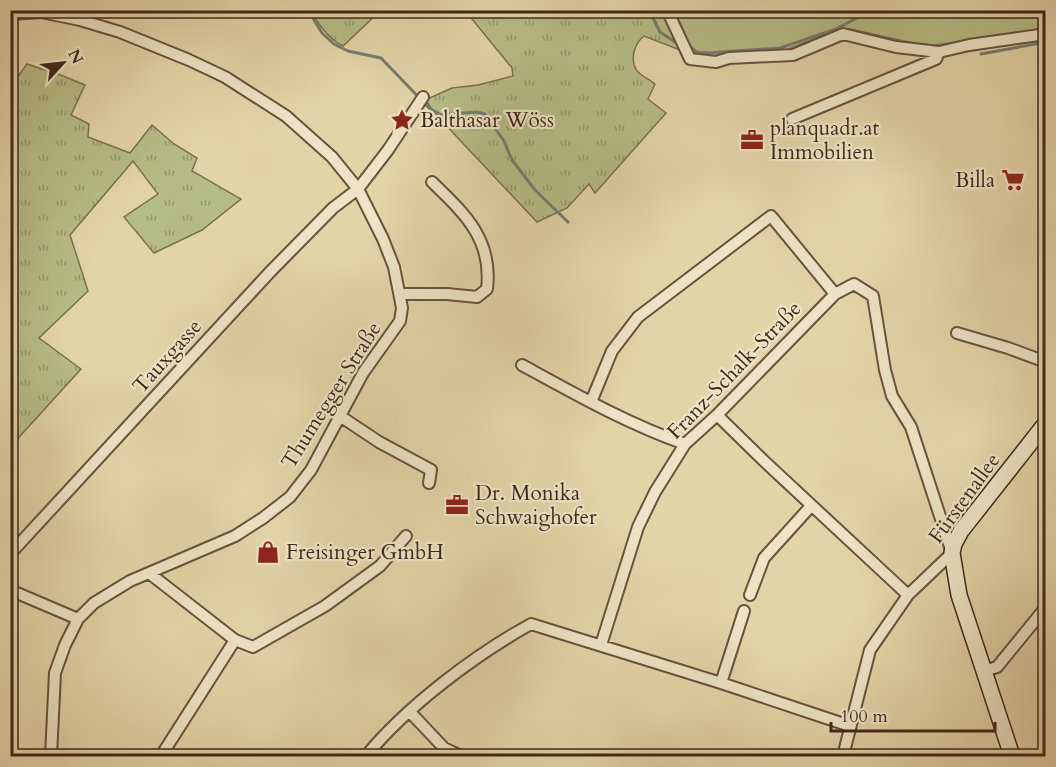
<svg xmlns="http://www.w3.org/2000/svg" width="1056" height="767" font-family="Cardo,serif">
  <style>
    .grass { fill: url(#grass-tufts); stroke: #7b7250; stroke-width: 1.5 }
    .green { fill: #b6bc85; stroke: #7b7250; stroke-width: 1.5 }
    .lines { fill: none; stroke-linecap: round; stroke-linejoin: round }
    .stream { stroke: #737e72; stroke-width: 3 }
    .street-casing { stroke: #69523f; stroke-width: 14 }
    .secondary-casing { stroke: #40271c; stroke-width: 18 }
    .street { stroke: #ede3c6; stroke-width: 10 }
    .secondary { stroke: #ede3c6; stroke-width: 15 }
    .labels { text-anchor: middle; stroke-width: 4.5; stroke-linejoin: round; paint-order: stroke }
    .poi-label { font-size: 21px; fill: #40271c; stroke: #ede3c6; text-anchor: start }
    .street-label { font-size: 21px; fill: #40271c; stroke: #ede3c6 }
  </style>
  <defs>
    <pattern id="grass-tufts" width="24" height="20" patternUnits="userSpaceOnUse" patternTransform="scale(1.5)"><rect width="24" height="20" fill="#b6bc85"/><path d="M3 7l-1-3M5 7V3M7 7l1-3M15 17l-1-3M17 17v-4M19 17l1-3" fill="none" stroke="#95996c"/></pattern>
  </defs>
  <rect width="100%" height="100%" fill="#e3d4a7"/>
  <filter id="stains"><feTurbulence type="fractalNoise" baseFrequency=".00333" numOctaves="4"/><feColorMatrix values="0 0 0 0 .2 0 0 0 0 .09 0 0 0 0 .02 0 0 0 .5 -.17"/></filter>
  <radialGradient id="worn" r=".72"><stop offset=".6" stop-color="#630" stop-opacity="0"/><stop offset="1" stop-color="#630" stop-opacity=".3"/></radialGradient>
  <path class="grass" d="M310 11H380L343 46C329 40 318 23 310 11Z
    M473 11H663L681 45 680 50 644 36C634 44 629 61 638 72 642 76 650 80 655 84L648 99 666 113 595 193 589 184 567 208 537 222 440 119 425 100 452 88 478 85 513 76 512 68 472 19Z
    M27 64 58 74 85 85 71 115 89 124 88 137 130 153 152 125 174 144 197 158 192 171 241 199 202 230 154 253 124 217 158 194 133 161 70 235 88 291 39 338 81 369 11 446 10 77 17 78Z"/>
  <path class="green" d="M672 11H1045V31L927 46 850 29H838L784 51 710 60 690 46Z"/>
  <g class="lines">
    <path class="stream" d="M308 10 322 33 334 44 348 51 381 58 429 108 441 115 477 112 485 114 504 141 512 160 535 190 568 222
      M649 10 660 32 681 46
      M689 51 708 53 780 48 836 29 872 10
      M981 54 1046 42"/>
    <g class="street-casing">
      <path id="street" d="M667 10 690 59 716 62 729 58 793 55 843 34 896 47 939 52 969 45 1046 34
        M10 14 41 12 80 20 120 32 189 60 225 77 286 116 332 157 358 189 383 239 394 267 402 308 400 321 363 373 311 470 290 497 263 518 235 536 130 581 94 603 78 619 65 645 55 673 51 756
        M792 119 936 59 939 52
        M400 294H447L477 297 487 289C493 239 464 213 432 182
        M957 333 1008 348 1046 362
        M522 365C575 394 628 424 685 444
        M591 402 612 351 638 317 771 216 835 294 854 284 873 296 885 370 892 396 911 427 952 553 908 595 870 650 843 756
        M717 415 764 461 908 595
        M340 416 379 442 431 470 429 483
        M10 554 270 272 333 208 358 189 388 150 423 97
        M149 573 235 640 161 756
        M10 590 78 619
        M750 595 764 558 811 506
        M235 640 253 647 325 606 380 566 406 536
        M601 645 638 527 655 492 685 444 717 415 835 294
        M984 671 997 667 1046 607
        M721 683 744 611
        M410 712 444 748 461 756
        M366 756C407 706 475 655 531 624L721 683 850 726"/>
    </g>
    <g class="secondary-casing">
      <path id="secondary" d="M1012 756 959 595 952 553 954 544 961 531 1046 423"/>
    </g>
    <use href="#street" class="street"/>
    <use href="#secondary" class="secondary"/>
  </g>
  <defs>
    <g id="sight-bare" transform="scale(1.8)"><path d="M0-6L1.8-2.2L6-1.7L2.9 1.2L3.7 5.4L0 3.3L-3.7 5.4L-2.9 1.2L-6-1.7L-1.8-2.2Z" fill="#8f2418" stroke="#ede3c6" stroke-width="2.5" paint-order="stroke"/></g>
    <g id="office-bare" transform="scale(1.8)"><path d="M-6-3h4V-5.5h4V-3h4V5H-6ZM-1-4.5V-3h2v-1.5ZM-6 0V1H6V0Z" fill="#8f2418" stroke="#ede3c6" stroke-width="2.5" paint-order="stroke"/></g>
    <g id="supermarket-bare" transform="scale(1.8)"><path d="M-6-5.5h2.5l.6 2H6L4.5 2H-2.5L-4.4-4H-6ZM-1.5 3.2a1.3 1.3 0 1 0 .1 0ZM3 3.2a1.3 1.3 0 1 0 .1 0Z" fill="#8f2418" stroke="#ede3c6" stroke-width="2.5" paint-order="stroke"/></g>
    <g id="shop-bare" transform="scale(1.8)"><path d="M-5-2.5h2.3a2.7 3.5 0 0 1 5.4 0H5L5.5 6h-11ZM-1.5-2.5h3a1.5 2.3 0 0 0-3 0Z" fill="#8f2418" stroke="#ede3c6" stroke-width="2.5" paint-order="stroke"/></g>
  </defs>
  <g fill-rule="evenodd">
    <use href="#sight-bare" x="402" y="120"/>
    <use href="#office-bare" x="752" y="140"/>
    <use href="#supermarket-bare" x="1013" y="180"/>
    <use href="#office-bare" x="457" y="505"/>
    <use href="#shop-bare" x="268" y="552"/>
  </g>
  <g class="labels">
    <g class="poi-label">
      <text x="420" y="127">Balthasar Wöss</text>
      <text x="770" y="135">planquadr.at<tspan x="770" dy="24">Immobilien</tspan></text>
      <text x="995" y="187" text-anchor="end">Billa</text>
      <text x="475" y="500">Dr. Monika<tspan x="475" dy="24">Schwaighofer</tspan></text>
      <text x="286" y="559">Freisinger GmbH</text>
    </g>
    <g class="street-label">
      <text transform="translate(167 356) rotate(-48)" y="7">Tauxgasse</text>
      <text transform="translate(734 370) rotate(-46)" y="7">Franz-Schalk-Straße</text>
      <text transform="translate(331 395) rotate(-58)" y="7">Thumegger Straße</text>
      <text transform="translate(964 498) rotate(-54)" y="7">Fürstenallee</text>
    </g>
  </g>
  <rect width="1056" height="767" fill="none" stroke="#e3d4a7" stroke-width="36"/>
  <rect x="12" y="12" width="1032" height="743" fill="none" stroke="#40271c" stroke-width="3"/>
  <rect x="18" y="18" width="1020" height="731" fill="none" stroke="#40271c" stroke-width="1.5"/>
  <g transform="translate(63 63) rotate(63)" stroke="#ede3c6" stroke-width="4.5" paint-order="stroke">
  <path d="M0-4.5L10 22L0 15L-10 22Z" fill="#40271c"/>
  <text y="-9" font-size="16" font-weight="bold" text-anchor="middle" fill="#40271c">N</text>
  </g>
  <path d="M831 722v9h164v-9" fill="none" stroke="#40271c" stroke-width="3"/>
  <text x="840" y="722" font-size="18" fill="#40271c" stroke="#ede3c6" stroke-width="4.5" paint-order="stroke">100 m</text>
  <rect width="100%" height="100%" filter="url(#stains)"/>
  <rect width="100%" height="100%" fill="url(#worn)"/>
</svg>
